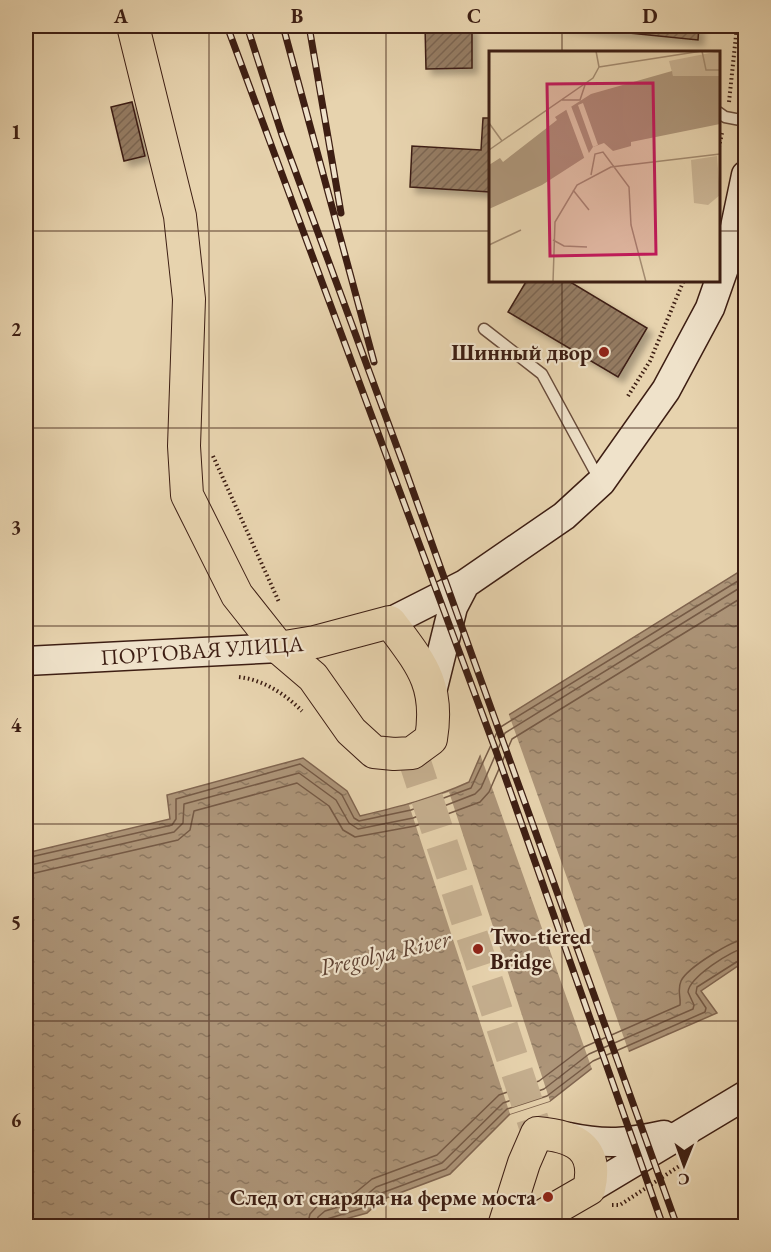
<svg xmlns="http://www.w3.org/2000/svg" width="771" height="1252" font-family="'EB Garamond',serif">
  <style>
    .water { fill: url(#water-ripples); stroke: #806550; stroke-width: 1.5 }
    .pier { fill: #e7d3ae }
    .lines { fill: none; stroke-linecap: round; stroke-linejoin: round }
    .shore { stroke: #755a46; stroke-width: 1.5 }
    .building { fill: url(#building-hatch); stroke: #3d1e13; stroke-width: 1.5; filter: url(#shadow) }
    .primary-tunnel { stroke: #c5af8f; stroke-width: 32; stroke-dasharray: 32 16; stroke-linecap: butt }
    .lane-casing { stroke: #684b3a; stroke-width: 13 }
    .secondary-casing { stroke: #3d1e13; stroke-width: 31 }
    .primary-casing { stroke: #3d1e13; stroke-width: 34 }
    .path { stroke: #3d1e13; stroke-width: 4; stroke-dasharray: 1.5 3; stroke-linecap: butt }
    .lane { stroke: #efe2ca; stroke-width: 10 }
    .secondary { stroke: #efe2ca; stroke-width: 28 }
    .primary { stroke: #e7d3ae; stroke-width: 32 }
    .rail-casing { stroke: #3d1e13; stroke-width: 7 }
    .rail { stroke: #efe2ca; stroke-width: 4.5; stroke-dasharray: 14; stroke-linecap: butt }
    .grid { fill: none; stroke: #3d1e13; stroke-width: 1.5; stroke-opacity: 0.55 }
    .poi-dot { fill: #8f2418; stroke: #efe2ca; stroke-width: 2 }
    .labels { text-anchor: middle; stroke-width: 4.5; stroke-linejoin: round; paint-order: stroke }
    .poi-label { font-size: 22px; font-weight: bold; fill: #3d1e13; stroke: #efe2ca; text-anchor: end }
    .street-label { font-size: 22px; fill: #3d1e13; stroke: #efe2ca }
    .water-label { font-size: 24px; font-style: italic; fill: #5f4232; stroke: #efe2ca }
    .inset-road { fill: none; stroke: #a38b70; stroke-width: 1.5 }
    .view { fill: #c2185b; fill-opacity: 0.15; stroke: #c2185b; stroke-width: 3 }
    .inset-edge { fill: none; stroke: #3d1e13; stroke-width: 3 }
    .neatline { fill: none; stroke: #3d1e13; stroke-width: 2 }
    .grid-label { font-size: 20px; text-anchor: middle; font-weight: bold; fill: #3d1e13 }
  </style>
  <defs>
    <pattern id="water-ripples" width="26" height="14" patternUnits="userSpaceOnUse" patternTransform="scale(1.5)"><rect width="26" height="14" fill="#ad9579"/><path d="M2 4q2-2 4 0t4 0M15 11q2-2 4 0t4 0" fill="none" stroke="#8e7962"/></pattern>
    <pattern id="building-hatch" width="6" height="6" patternUnits="userSpaceOnUse" patternTransform="scale(1.5)"><rect width="6" height="6" fill="#957c64"/><path d="M-1 1l2-2M0 6l6-6M5 7l2-2" fill="none" stroke="#7b6551"/></pattern>
    <filter id="shadow"><feDropShadow dx="5.5" dy="5.5" stdDeviation="3" flood-color="#0004"/></filter>
  </defs>
  <rect width="100%" height="100%" fill="#e7d3ae"/>
  <filter id="stains"><feTurbulence type="fractalNoise" baseFrequency=".00333" numOctaves="4"/><feColorMatrix values="0 0 0 0 .2 0 0 0 0 .09 0 0 0 0 .02 0 0 0 .5 -.17"/></filter>
  <radialGradient id="worn" r=".72"><stop offset=".6" stop-color="#630" stop-opacity="0"/><stop offset="1" stop-color="#630" stop-opacity=".3"/></radialGradient>
  <path class="water" d="M745 568V961L701 991 717 1013 595 1066 550 1101 510 1114 450 1174 381 1200 367 1213 320 1226H26V853L170 819 167 795 303 758 347 791 360 816C398 807 434 798 469 782L494 724Z"/>
  <path class="pier" d="M508 712 630 1055 593 1072 479 751 491 722Z
    M449 792 550 1101 510 1114 409 805Z"/>
  <g class="lines">
    <path class="shore" d="M26 858 172 825 176 819V799L300 764 342 795 354 818 359 821 411 810 471 788 499 728 746 576
      M26 866 174 832 183 823 184 804 299 773 336 800 349 823 358 829 413 818 475 794 481 788 505 733 746 584
      M26 875 178 840 190 830 194 811 297 783 329 806 343 830 355 837 415 826 480 802 489 792 512 739 746 595
      M307 1226 310 1214 319 1204 355 1193 372 1179 437 1155 499 1095 539 1081 584 1047 680 1005C681 997 677 990 681 981 687 968 732 940 746 939
      M316 1226 318 1217 325 1211 359 1201 376 1187 442 1163 503 1103 544 1089 589 1054 693 1009 694 1005 688 992C689 978 732 949 746 948
      M324 1226 327 1219 363 1208 379 1194 446 1169 507 1109 547 1096 593 1061 705 1012 706 1008 696 993 697 987 746 956"/>
  </g>
  <path class="building" d="M425 26H472V68L426 69Z
    M559 26H699L698 40Z
    M132 102 145 156 124 161 111 107Z
    M483 118H490V192L410 187 412 146 481 150Z
    M527 280H567L647 328 618 377 508 312Z"/>
  <g class="lines">
    <path class="primary-tunnel" d="M412 753 537 1133"/>
    <g class="lane-casing">
      <path id="lane" d="M718 112 725 117 746 121
        M484 329 542 374 599 479"/>
    </g>
    <g class="secondary-casing">
      <path id="secondary" d="M390 622 465 584 564 516 601 482 666 390 710 308 730 251 746 175
        M26 661 279 648
        M432 692 453 607 465 584
        M568 1137C605 1145 628 1143 664 1135
        M589 1189 746 1095"/>
    </g>
    <g class="primary-casing">
      <path id="primary" d="M133 26 180 216 189 299 184 446 187 495 237 595 279 648 313 677 351 731 374 752 394 754 412 753 431 739C440 684 421 664 390 622L315 642 279 648
        M504 1226 524 1163 537 1133C574 1136 599 1147 589 1189L525 1226"/>
    </g>
    <path class="path" d="M729 102 737 26
      M718 152 722 133
      M628 396 650 361 684 280
      M213 456 279 602
      M239 677C264 680 285 694 302 711
      M612 1205H620L687 1161"/>
    <use href="#lane" class="lane"/>
    <use href="#secondary" class="secondary"/>
    <use href="#primary" class="primary"/>
    <g class="rail-casing">
      <path id="rail" d="M227 26 496 751 663 1226
        M247 26 282 135 404 466 677 1226
        M283 26 374 362
        M309 26 341 213"/>
    </g>
    <use href="#rail" class="rail"/>
  </g>
  <path class="grid" d="M209 26V1226M386 26V1226M562 26V52M26 231H490M718 231H746M562 280V1226M26 428H746M26 626H746M26 824H746M26 1021H746"/>
  <g class="poi-dot">
    <circle cx="604" cy="352" r="6"/>
    <circle cx="478" cy="949" r="6"/>
    <circle cx="548" cy="1197" r="6"/>
  </g>
  <g class="labels">
    <g class="poi-label">
      <text x="592" y="360">Шинный двор</text>
      <text x="490" y="944" text-anchor="start">Two-tiered<tspan x="490" dy="25">Bridge</tspan></text>
      <text x="536" y="1205">След от снаряда на ферме моста</text>
    </g>
    <g class="street-label">
      <text transform="translate(202 650) rotate(-4)" y="8">ПОРТОВАЯ УЛИЦА</text>
    </g>
    <g class="water-label">
      <text transform="translate(385 953) rotate(-13)" y="8">Pregolya River</text>
    </g>
  </g>
  <g transform="translate(489 51)">
    <rect width="231" height="231" fill="#e7d3ae"/>
    <path d="M231 0V25H184L180 10ZM228 105 231 144 219 154 205 152 202 109Z" fill="#cab494"/>
    <path d="M183 20 184 25H231V73L142 91V95L124 100 115 92 104 96 98 105 53 134 0 158V114L11 107 14 111 68 69 66 66 102 43Z" fill="#ad9579"/>
    <path d="M94 52 109 94 104 96 89 54ZM82 55 101 105 96 109 77 58Z" fill="#e7d3ae"/>
    <path class="inset-road" d="M213 0 217 19H231M110 16 213 0M73 49H91L96 34M0 72 13 90M0 99 104 27 110 16 107 0M102 124 106 103 114 101 140 136 142 174 157 231M84 139 100 159M64 189 75 195 98 196M0 194 32 179M64 231 66 171 88 134 122 116 231 103"/>
    <path class="view" d="M164 32 167 203 61 205 58 33Z"/>
    <rect width="231" height="231" class="inset-edge"/>
  </g>
  <rect width="771" height="1252" fill="none" stroke="#e7d3ae" stroke-width="66"/>
  <g transform="translate(684 1165) rotate(181)" stroke="#efe2ca" stroke-width="4.5" paint-order="stroke">
  <path d="M0-4.5L10 22L0 15L-10 22Z" fill="#3d1e13"/>
  <text y="-9" font-size="16" font-weight="bold" text-anchor="middle" fill="#3d1e13">С</text>
  </g>
  <rect x="33" y="33" width="705" height="1186" class="neatline"/>
  <g class="grid-label">
    <text x="121" y="23">A</text>
    <text x="297" y="23">B</text>
    <text x="474" y="23">C</text>
    <text x="650" y="23">D</text>
    <text x="16" y="139">1</text>
    <text x="16" y="336">2</text>
    <text x="16" y="534">3</text>
    <text x="16" y="732">4</text>
    <text x="16" y="929">5</text>
    <text x="16" y="1127">6</text>
  </g>
  <rect width="100%" height="100%" filter="url(#stains)"/>
  <rect width="100%" height="100%" fill="url(#worn)"/>
</svg>
